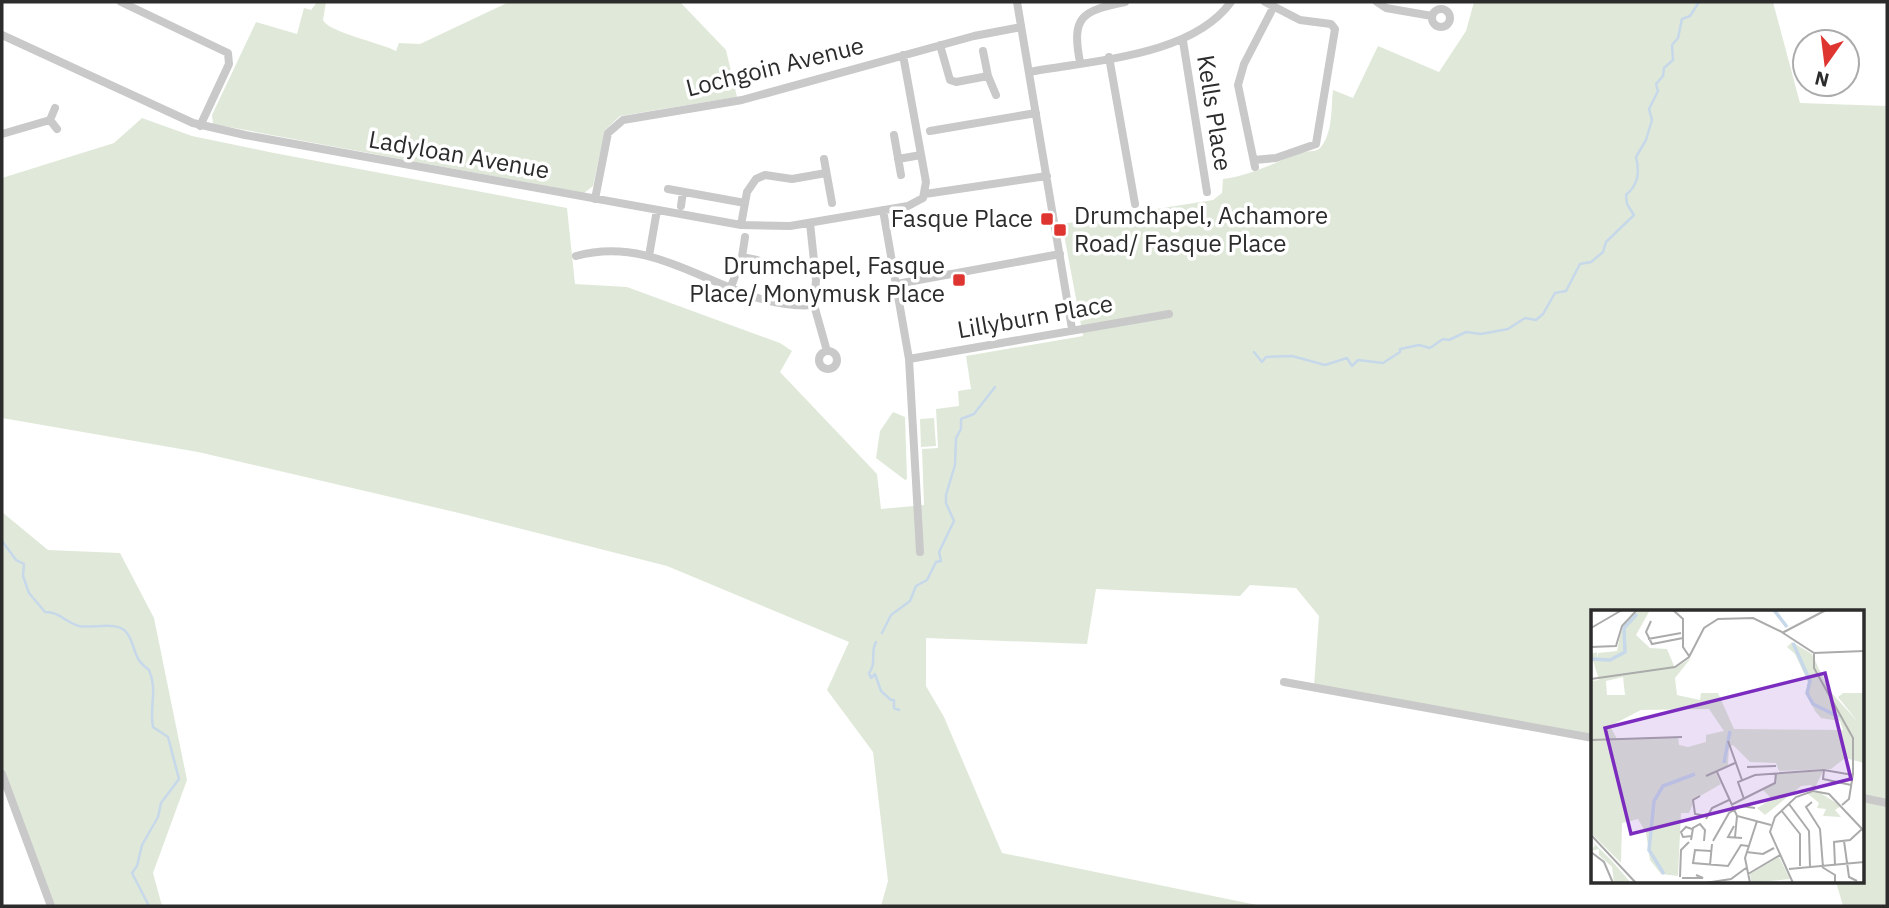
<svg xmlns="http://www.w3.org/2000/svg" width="1889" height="908" font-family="'IBM Plex Sans',sans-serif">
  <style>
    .green { fill: #e0e9d9 }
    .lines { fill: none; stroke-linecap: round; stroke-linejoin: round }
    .stream { stroke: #c6d8e9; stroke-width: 2.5 }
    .minor { stroke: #c9c9c9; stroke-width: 8 }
    .poi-dot { fill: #df3531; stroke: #fff; stroke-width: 2.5 }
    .labels { text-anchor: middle; stroke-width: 7; stroke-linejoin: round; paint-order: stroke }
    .street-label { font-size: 24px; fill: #2c2c2c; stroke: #fff }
    .poi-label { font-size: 24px; fill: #2c2c2c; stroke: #fff; text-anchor: end }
    .inset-river { fill: none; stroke: #c6d8e9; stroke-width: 3.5 }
    .inset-road { fill: none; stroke: #ababab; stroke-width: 2 }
    .view { fill: #7b2cbf; fill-opacity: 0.15; stroke: #7b2cbf; stroke-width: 3.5 }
    .inset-edge { fill: none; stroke: #2c2c2c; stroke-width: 3.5 }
  </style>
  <rect width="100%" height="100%" fill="#fff"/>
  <path class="green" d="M317 2H326L323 20C328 32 381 43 396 51L399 43 420 44 509 2H680L726 50 737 97 620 116 605 130 593 186 584 193 213 124 212 115 256 22 297 34 304 8 311 10Z
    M1474 2H1773L1800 103 1887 106V906H1843L1836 882H1863V612H1593V738L1314 686 1319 616 1296 588 1250 585 1240 596 1096 589 1087 644 926 638V686L944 717 1002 853 1262 906H881L888 881 873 752 827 690 849 642 667 566 459 513 198 452 2 418V178L114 143 142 118 192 136 274 153 567 208 575 284 627 287 780 343 792 351 780 372 877 474 881 509 924 505 922 449 938 448 936 409 959 406 958 391 971 389 966 356 1083 336 1062 224 1213 200 1222 193 1223 179C1251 175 1274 163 1300 153 1307 150 1315 153 1320 148 1333 134 1331 108 1333 90L1353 98 1378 46 1439 72 1466 31Z
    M893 412 905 417 907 479 905 480 876 458 880 431Z
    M934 418 936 446 921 447 920 419Z
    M2 512 48 550 120 553 154 618 187 780 153 873 162 906H47L2 785Z"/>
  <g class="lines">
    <path class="stream" d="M1254 352 1262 362 1266 357 1292 356 1325 365 1347 358 1352 366 1358 360 1383 363 1400 352V349L1419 345 1430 348 1443 339 1449 340 1466 332 1481 334 1508 329 1525 318 1536 320 1543 314 1555 293 1566 291 1580 264 1591 262 1603 252 1606 242 1634 215 1627 204 1626 195C1638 185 1640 173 1636 157L1646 140 1652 120 1649 109 1658 91 1656 84 1663 76 1664 68 1673 60 1672 45 1678 38 1682 19 1690 16 1699 2
      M2 541 16 560 24 564 23 576 29 593 45 612C61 612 64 622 79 626 92 629 118 620 127 633 137 647 131 657 149 670 158 690 149 707 153 727L168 737 179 779 161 803 158 817 142 845 137 866 132 873 149 906
      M882 633 891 615 910 601 916 586 927 580 936 562 941 561 939 552 954 521 946 503V495L955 465 956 438 961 429V419L974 414 995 387
      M876 642C870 652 877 663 869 673L871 678 875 674 881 691 891 700H894V708L899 710"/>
    <path class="minor" d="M121 2 228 53 229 64 200 126
      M1017 2 1072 329
      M1377 2 1386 8 1432 16
      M1432 18a9 9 0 1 1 18 0a9 9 0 1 1-18 0Z
      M2 35 193 123 245 135 741 225 790 226 908 206 923 198 926 182 903 55
      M1183 41 1207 192
      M940 45 950 80 956 82 988 76
      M983 51 988 76 996 95
      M1109 57 1135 204
      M1080 62C1071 16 1082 11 1125 2
      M1029 72C1092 60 1191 57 1231 2
      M50 120 57 129
      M930 131 1036 113
      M2 134 50 120 55 108
      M894 135 901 175
      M824 159 832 203
      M898 159 921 155
      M1254 160 1276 158 1316 144 1335 29 1331 24 1300 20 1265 2
      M1255 167 1238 85 1244 64 1274 6
      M668 189 745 203
      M925 194 1047 176
      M595 199 608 133 623 120 742 100 974 36 1021 27
      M681 206 683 192
      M883 210 909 359 920 552
      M810 223 816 280 814 305 827 351
      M741 225 747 192 756 179 765 175 792 179 826 173
      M576 256C666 231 730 312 814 305
      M649 256 657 210
      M742 257 757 260
      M897 284 1060 254
      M731 287 742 257 745 237
      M819 360a9 9 0 1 1 18 0a9 9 0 1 1-18 0Z
      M909 359 1169 314
      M1284 682 1593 738
      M2 774 51 906
      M1863 798 1887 803"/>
  </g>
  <g class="poi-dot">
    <rect x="1040" y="212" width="14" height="14" rx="3.5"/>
    <rect x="1053" y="223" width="14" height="14" rx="3.5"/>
    <rect x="952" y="273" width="14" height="14" rx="3.5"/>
  </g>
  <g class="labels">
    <g class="street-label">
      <text transform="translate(775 67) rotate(-14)" y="8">Lochgoin Avenue</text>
      <text transform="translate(1214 113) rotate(81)" y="8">Kells Place</text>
      <text transform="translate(459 155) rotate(10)" y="8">Ladyloan Avenue</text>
      <text transform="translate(1035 317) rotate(-10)" y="8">Lillyburn Place</text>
    </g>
    <g class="poi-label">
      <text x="1074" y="224" text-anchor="start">Drumchapel, Achamore<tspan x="1074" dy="28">Road/ Fasque Place</tspan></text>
      <text x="1033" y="227">Fasque Place</text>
      <text x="945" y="274">Drumchapel, Fasque<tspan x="945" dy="28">Place/ Monymusk Place</tspan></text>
    </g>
  </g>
  <g transform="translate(1591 610)">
    <rect width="273" height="273" fill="#fff"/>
    <path d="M48 0H59L45 25 59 38 76 39 84 58 100 48 84 68 86 85 109 90 110 83H127L143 119 252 120 249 111 230 108 224 101 215 83 217 72 204 44 196 37 201 32 221 44 238 80 267 112 247 87 252 83H273V153L254 148 240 159 188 161 185 153 159 152 142 135 138 137 137 155 124 161 130 174 104 189 98 203H90L87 266 70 264 59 250 55 223 47 209 31 213 30 253 0 223V71L8 70 0 44 6 42V48L7 43 26 41 30 22ZM32 67 34 85H16L15 71ZM118 99 133 121 115 125V132L97 137 88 135 87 127 26 129 19 116 50 100ZM232 161 223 180 220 175 210 176 174 205 166 198 181 189 171 179 184 173 185 164ZM228 182 250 196 244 200 250 207 232 206 235 199 226 198 228 193 216 183ZM0 230 21 251 40 273H23L21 257 8 245V239L0 241 4 235ZM188 247 199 269 160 273 159 264Z" fill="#e0e9d9" fill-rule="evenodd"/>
    <path class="inset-river" d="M183 0 196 17M202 33 219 71 216 83 222 94 248 107M0 49 19 50 34 42 33 18 46 4M133 153 139 121M73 264 58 240 63 191 72 176 104 164"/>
    <path class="inset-road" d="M82 0 92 9V37L98 46M60 11 55 22 61 34 92 28M0 18 31 0M189 21 223 43 273 41M191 23 235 0M57 29 90 23M0 37 25 36 31 16 46 0M223 44V58L262 128V164L258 189 251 195M0 69 84 57 98 47 113 18 127 9 162 8 191 22M0 130 91 127M137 131 151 170M156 157 185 156M233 160 232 169 260 175M126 162 146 206 180 215M115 166 144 153M109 186 102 190 104 204 116 206M153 189 147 172 164 165 233 160 262 165M221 192 215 197 229 219 232 257M198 194 218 221 219 257M140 195 184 173 185 163M190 200 209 224V256M115 209 121 198 138 190M143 216 137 227 151 228M0 225 45 273M101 226 92 227 90 222 95 217 101 219M144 227 146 206M100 230 102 218 109 214 114 220 113 231M122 231 138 203 150 196 164 198M253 231 258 267 266 271M120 241 104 240 102 253 137 256 150 235 157 236M0 242 13 252 22 273M155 242 172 244 183 238M119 255 121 234M244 255 243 232 259 230 271 219M231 257 244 265V273M198 259 273 252M157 264 189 245M89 267 90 240 98 232M91 268H112L105 265M114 273 140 269 155 258M159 273 154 248 166 211M202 273 179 222 184 207 205 187 222 181 238 184 273 221"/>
    <path class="view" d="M234 63 260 169 40 224 14 118Z"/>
    <rect width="273" height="273" class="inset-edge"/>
  </g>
  <rect width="1889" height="908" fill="none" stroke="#2c2c2c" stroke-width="7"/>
  <g transform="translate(1826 63) rotate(194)"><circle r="33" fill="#ffffff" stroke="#ababab" stroke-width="2"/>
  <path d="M0-5L12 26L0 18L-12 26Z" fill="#df3531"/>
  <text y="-10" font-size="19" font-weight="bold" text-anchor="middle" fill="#2c2c2c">N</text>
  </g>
</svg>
